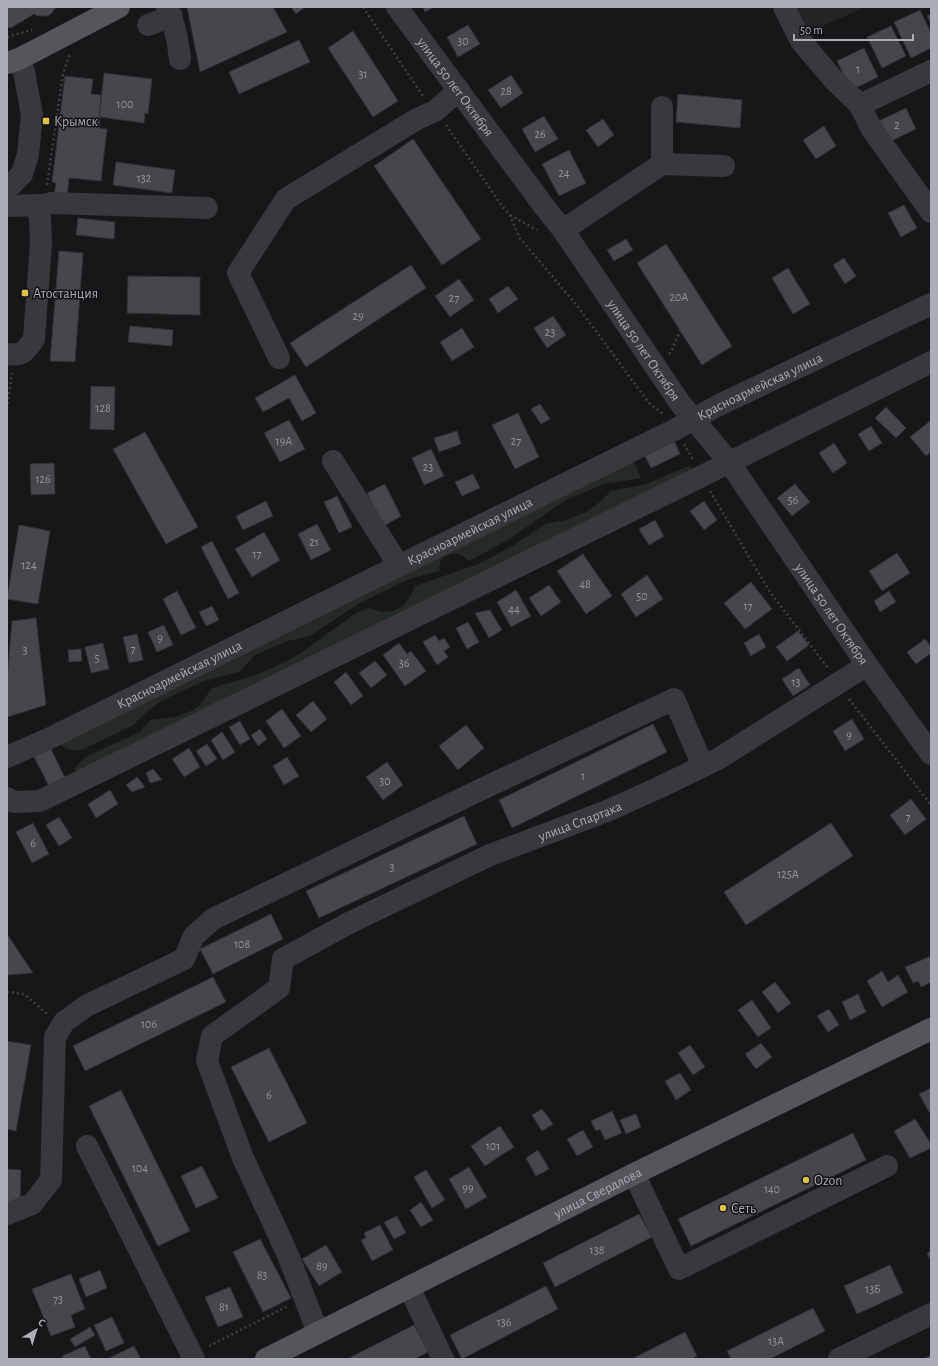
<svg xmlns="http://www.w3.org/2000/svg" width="938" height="1366" font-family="'Alegreya Sans',sans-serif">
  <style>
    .built { fill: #242326 }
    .green { fill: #242a25 }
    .building { fill: #47474b; stroke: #323135 }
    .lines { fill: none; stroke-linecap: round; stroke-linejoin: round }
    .path { stroke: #3f4044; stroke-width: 2.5; stroke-dasharray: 2 3; stroke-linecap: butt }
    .minor { stroke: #39393d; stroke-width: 22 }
    .major { stroke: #55565c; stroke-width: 22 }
    .poi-dot { fill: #dec14b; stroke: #121214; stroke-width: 1.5 }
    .labels { text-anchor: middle; stroke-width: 3; stroke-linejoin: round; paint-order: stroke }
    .number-label { font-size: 12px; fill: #92949c }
    .street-label { font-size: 14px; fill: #abadb7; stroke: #121214 }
    .poi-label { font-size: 14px; fill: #abadb7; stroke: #121214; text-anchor: start }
  </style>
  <rect width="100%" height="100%" fill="#171719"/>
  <path class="built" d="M796 7H865L810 32Z"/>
  <path class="green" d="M632 457 641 478 604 484 578 495 563 502 506 541 469 561C458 551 453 552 441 559L439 571 409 579 358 604 310 636 288 641 255 655 239 672 206 680 161 701 149 710 132 726 79 751 67 749 59 744Z
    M686 467H691L693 470 75 775V768L85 757 140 732 150 720 175 717 191 711 199 706 212 688 256 675 293 658 312 645 356 613 368 608 383 612 393 611 403 606 410 597 415 586 478 564 511 547 545 524 567 520 586 512 601 501 611 491 646 484Z"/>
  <path class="building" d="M7 7H56L52 13 48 16H38L34 14 11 28 7 27Z
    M187 7H273L287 32 200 72Z
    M291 7H305L296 14Z
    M423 7H434L425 12Z
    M920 10 931 33V48L911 58 894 22Z
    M931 14V23L927 16Z
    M468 25 480 44 458 57 447 37Z
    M891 26 906 56 882 68 867 37Z
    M353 31 398 101 373 117 328 48Z
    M299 40 310 62 239 94 229 72Z
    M864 48 878 77 851 90 837 61Z
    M104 73 152 79 148 114 145 113 144 123 99 117Z
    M511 75 523 93 501 108 488 90Z
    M65 76 93 79 91 94 101 95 99 128 107 129 101 181 69 178 67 196 54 195 56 183 52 182Z
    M678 94 742 100 740 128 676 122Z
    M906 108 916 129 889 142 879 121Z
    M544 116 558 139 535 152 522 129Z
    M603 119 614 135 598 147 586 130Z
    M824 126 836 146 816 159 803 140Z
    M413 139 481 239 442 265 374 166Z
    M569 150 586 183 559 196 542 164Z
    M116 162 175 170 172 193 113 185Z
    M904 205 917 228 901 237 888 213Z
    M78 218 115 222 114 239 76 235Z
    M626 239 633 250 614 261 607 250Z
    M666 244 732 346 702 365 637 263Z
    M59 251 83 253 75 362 50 361Z
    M844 258 856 276 845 284 833 265Z
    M411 265 426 288 306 367 290 343Z
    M788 268 810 304 793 314 772 278Z
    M128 276 200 277V315L127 313Z
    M459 279 474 300 450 317 435 296Z
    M508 286 518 299 498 313 489 299Z
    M553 316 566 335 547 348 534 328Z
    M130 326 173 330 172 346 128 342Z
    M462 328 474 347 452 361 440 342Z
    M295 375 316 413 302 421 289 398 263 412 255 398Z
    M91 386 115 387 114 430 90 429Z
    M540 404 550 419 541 424 531 409Z
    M886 407 906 428 896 438 875 418Z
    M518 413 539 457 515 469 492 425Z
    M289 420 305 449 280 462 264 433Z
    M930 421 931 423V452L926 456 910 437Z
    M871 426 882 443 869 451 858 434Z
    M457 431 461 444 439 452 434 438Z
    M145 432 198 527 166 544 113 449Z
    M674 440 680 454 651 468 644 454Z
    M834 443 847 463 833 473 819 453Z
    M431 449 444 476 424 485 412 458Z
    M54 463 55 494 31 495 30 464Z
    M473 474 480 488 462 496 455 482Z
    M385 484 401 516 384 526 367 493Z
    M795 484 810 502 792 516 777 498Z
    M337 496 352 527 339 533 324 502Z
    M266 501 273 516 243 530 236 516Z
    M704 501 717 520 704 530 690 511Z
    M655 520 664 536 649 545 639 529Z
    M317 524 331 550 311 560 298 534Z
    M19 525 50 531 38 604 7 599Z
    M264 532 280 560 252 577 235 549Z
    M212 541 239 593 228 599 201 547Z
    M897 553 910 573 882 591 869 571Z
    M583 554 612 596 586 614 557 571Z
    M647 575 663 599 636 617 621 594Z
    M751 582 772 609 745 629 724 603Z
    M549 585 561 602 541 616 529 598Z
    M516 590 531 616 511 627 497 602Z
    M177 591 196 628 181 635 163 599Z
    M889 591 896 602 880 612 874 601Z
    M212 606 219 620 206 626 199 612Z
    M490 610 502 630 489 638 475 613Z
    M36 618 46 705 7 717V679L12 621Z
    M468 622 479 642 467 649 456 628Z
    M164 625 173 645 157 652 148 632Z
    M798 631 809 645 787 661 776 647Z
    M137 634 143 660 129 663 123 637Z
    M759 634 766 647 751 656 744 643Z
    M435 635 439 641 444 638 450 647 444 651 448 657 437 665 423 642Z
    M925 639 931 647V653L916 664 907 652Z
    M103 643 109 669 91 673 85 647Z
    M399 643 407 654 411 651 426 671 405 686 383 655Z
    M81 649 82 661 69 662 68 650Z
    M375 661 387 675 371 688 359 673Z
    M799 668 810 685 793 696 782 679Z
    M346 672 363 696 351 705 334 682Z
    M313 701 327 719 311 732 296 715Z
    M282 709 301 736 284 748 266 721Z
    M852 719 864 739 845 751 833 731Z
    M240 721 250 739 240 745 229 727Z
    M653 724 667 752 512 828 499 800Z
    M466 725 484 748 458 770 439 746Z
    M260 729 267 739 258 746 251 735Z
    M222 732 235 752 223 760 211 740Z
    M207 744 217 759 206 766 196 751Z
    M49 745 65 778 49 786 32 753Z
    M189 748 200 767 184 777 172 759Z
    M287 757 299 776 284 785 273 766Z
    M387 762 403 785 383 800 366 777Z
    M153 769 162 780 150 783 146 773Z
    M137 777 145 787 132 792 126 785Z
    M110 790 118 804 96 818 88 804Z
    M911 799 926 819 905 835 890 815Z
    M464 816 477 844 319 918 306 891Z
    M59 817 72 838 59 846 46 825Z
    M33 823 49 854 32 863 16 832Z
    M831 823 853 856 746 925 724 892Z
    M271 914 283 939 213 974 200 949Z
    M7 934 33 973 7 975Z
    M931 956V982L921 987 918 981 913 983 905 967Z
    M882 971 888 982 898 975 908 992 882 1007 867 981Z
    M213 977 226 1002 85 1071 73 1046Z
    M775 982 791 1003 778 1013 762 992Z
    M858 994 866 1012 850 1020 842 1002Z
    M752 1000 771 1028 758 1037 738 1010Z
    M829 1009 839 1025 828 1032 817 1016Z
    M7 1041 31 1045 16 1131 7 1129Z
    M761 1043 772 1057 756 1069 745 1054Z
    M690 1045 705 1067 693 1075 678 1053Z
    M269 1048 307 1123 269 1142 231 1067Z
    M680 1073 691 1090 676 1100 665 1081Z
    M931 1088V1111L929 1112 919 1094Z
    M121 1090 190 1231 158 1246 89 1106Z
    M542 1109 553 1124 542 1131 532 1115Z
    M612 1111 622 1133 605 1140 600 1129 596 1131 591 1121Z
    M636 1114 641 1127 626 1134 620 1120Z
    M915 1119 931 1144V1148L910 1158 894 1131Z
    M500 1126 514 1147 485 1166 471 1146Z
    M583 1130 593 1147 577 1156 567 1139Z
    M853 1133 866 1160 691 1246 678 1219Z
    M538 1150 549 1169 536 1176 526 1158Z
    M202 1166 218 1198 196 1208 181 1176Z
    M469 1167 487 1197 466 1209 449 1179Z
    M7 1169 21 1170 20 1204H7Z
    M426 1170 445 1200 432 1208 414 1177Z
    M421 1202 433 1220 421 1227 410 1210Z
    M639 1214 652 1237 555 1287 543 1263Z
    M397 1216 406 1233 394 1239 384 1222Z
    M380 1225 393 1250 372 1261 361 1240 366 1238 364 1233Z
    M260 1239 291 1298 263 1312 233 1252Z
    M326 1245 342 1272 319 1286 302 1259Z
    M931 1251V1261L927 1253Z
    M890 1265 903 1293 857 1314 844 1286Z
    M100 1270 107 1288 86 1297 79 1279Z
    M71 1274 85 1309 71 1315 75 1327 51 1336 32 1289Z
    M546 1286 558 1309 462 1359 450 1335Z
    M230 1287 243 1317 218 1327 205 1297Z
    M813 1308 825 1331 770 1359H731L727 1351Z
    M112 1317 124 1343 106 1351 94 1325Z
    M414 1325 428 1352 415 1359H347Z
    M90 1327 95 1335 75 1347 70 1339Z
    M685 1332 697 1356 691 1359H632Z
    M85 1346 91 1359H64L62 1356Z
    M134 1346 141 1359H107Z
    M931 1355V1359H923Z"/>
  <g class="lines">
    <path class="path" d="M363 7 423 96
      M7 37 32 30
      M446 125 502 206 510 215 519 237 578 307 649 403 663 414
      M47 185 63 74 70 53
      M510 215 537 230
      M669 354 671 352 680 331
      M7 409 12 373
      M684 444 694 461
      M710 491 770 592 828 668
      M849 699 931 805
      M7 992 24 994 48 1015
      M209 1346 288 1306"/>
    <g class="minor">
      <path d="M167 7C175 24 178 40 180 59"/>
      <path id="s1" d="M397 7 543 205 563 230 680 403 729 462 867 665 931 754"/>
      <path d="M784 7 801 41 833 79 860 105"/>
      <path d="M148 25 172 16"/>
      <path d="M931 71 860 105 871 128 931 212"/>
      <path d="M662 164V107"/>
      <path d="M7 189 22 174 28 154 32 115 24 72 19 59"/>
      <path d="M7 206 44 205 52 203 207 208"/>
      <path d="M563 230 662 164 724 166"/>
      <path d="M7 354C23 356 26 351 34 339L41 243 40 219 36 205"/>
      <path d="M279 358 238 273 286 199 417 119 435 111 459 90"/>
      <path d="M333 461 399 566"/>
      <path id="s2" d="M7 757 48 739 676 429 717 406 931 304"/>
      <path d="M7 798 14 802 40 801 702 476 931 362"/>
      <path d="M87 1146 194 1359"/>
      <path d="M634 1174 679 1269 887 1166"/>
      <path d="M7 1214 32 1204 51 1180 55 1037 64 1022 86 1006 184 959 194 936 213 919 482 789 674 699 703 766"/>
      <path d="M409 1287 443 1359"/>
      <path id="s3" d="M318 1333 288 1255 243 1158 207 1061 212 1036 279 988 283 959 349 923 490 855 607 811 658 788 718 759 867 665"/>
      <path d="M839 1359 931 1314"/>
    </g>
    <g class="major">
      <path d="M7 63 19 59 119 7"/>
      <path id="s4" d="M266 1359 634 1174 931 1029"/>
    </g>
  </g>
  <g class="poi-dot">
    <rect x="42" y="117" width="8" height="8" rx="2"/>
    <rect x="21" y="289" width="8" height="8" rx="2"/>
    <circle cx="806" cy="1180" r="4"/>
    <circle cx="723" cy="1208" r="4"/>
  </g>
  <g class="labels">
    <g class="number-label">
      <text x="463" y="45">30</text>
      <text x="858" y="73">1</text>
      <text x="363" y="78">31</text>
      <text x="506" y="95">28</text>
      <text x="125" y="108">100</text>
      <text x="897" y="129">2</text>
      <text x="540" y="138">26</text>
      <text x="564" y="177">24</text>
      <text x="144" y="182">132</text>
      <text x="679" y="301">20А</text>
      <text x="454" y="302">27</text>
      <text x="358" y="320">29</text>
      <text x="550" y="336">23</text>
      <text x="103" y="412">128</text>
      <text x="284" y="445">19А</text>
      <text x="516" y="445">27</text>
      <text x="428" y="471">23</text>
      <text x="43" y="483">126</text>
      <text x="793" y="504">56</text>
      <text x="314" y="546">21</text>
      <text x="257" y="558">17</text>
      <text x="29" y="569">124</text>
      <text x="585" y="588">48</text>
      <text x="642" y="600">50</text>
      <text x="748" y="610">17</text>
      <text x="514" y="613">44</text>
      <text x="160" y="642">9</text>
      <text x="133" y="653">7</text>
      <text x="25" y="654">3</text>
      <text x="97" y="662">5</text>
      <text x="404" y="667">36</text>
      <text x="796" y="686">13</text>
      <text x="849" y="739">9</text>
      <text x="583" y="780">1</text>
      <text x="385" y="785">30</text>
      <text x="908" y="821">7</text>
      <text x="33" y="847">6</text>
      <text x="392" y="871">3</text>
      <text x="788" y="878">125А</text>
      <text x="242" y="948">108</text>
      <text x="149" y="1028">106</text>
      <text x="269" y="1099">6</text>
      <text x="493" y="1150">101</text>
      <text x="140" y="1172">104</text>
      <text x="468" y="1192">99</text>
      <text x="772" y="1193">140</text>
      <text x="597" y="1254">138</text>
      <text x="322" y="1270">89</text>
      <text x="262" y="1279">83</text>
      <text x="873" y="1293">13Б</text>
      <text x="58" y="1303">73</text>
      <text x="224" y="1311">81</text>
      <text x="504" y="1326">136</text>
      <text x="776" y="1345">13А</text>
    </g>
    <g class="street-label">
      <text dy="5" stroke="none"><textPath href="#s1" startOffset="99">улица 50 лет Октября</textPath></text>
      <text dy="5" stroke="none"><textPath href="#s1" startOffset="423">улица 50 лет Октября</textPath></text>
      <text dy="5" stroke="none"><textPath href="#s2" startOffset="839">Красноармейская улица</textPath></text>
      <text dy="5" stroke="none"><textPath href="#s2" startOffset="515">Красноармейская улица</textPath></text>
      <text dy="5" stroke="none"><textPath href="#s1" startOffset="747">улица 50 лет Октября</textPath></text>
      <text dy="5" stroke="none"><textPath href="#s2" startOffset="191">Красноармейская улица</textPath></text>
      <text dy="5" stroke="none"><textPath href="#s3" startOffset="759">улица Спартака</textPath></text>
      <text dy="5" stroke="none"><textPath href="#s4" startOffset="371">улица Свердлова</textPath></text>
    </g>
    <g class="poi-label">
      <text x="54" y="126">Крымск</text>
      <text x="33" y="298">Атостанция</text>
      <text x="814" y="1185">Ozon</text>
      <text x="731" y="1213">Сеть</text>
    </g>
  </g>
  <rect width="938" height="1366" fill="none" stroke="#abadb7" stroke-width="16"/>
  <g transform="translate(36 1330) rotate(38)" stroke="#121214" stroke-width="3" paint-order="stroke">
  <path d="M0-3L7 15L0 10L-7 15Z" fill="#abadb7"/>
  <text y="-6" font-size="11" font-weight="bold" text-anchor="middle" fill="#abadb7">С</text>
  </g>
  <path d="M794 34v6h119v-6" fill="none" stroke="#abadb7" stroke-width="2"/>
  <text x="800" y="34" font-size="12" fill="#abadb7" stroke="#121214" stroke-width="3" paint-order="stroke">50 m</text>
</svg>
